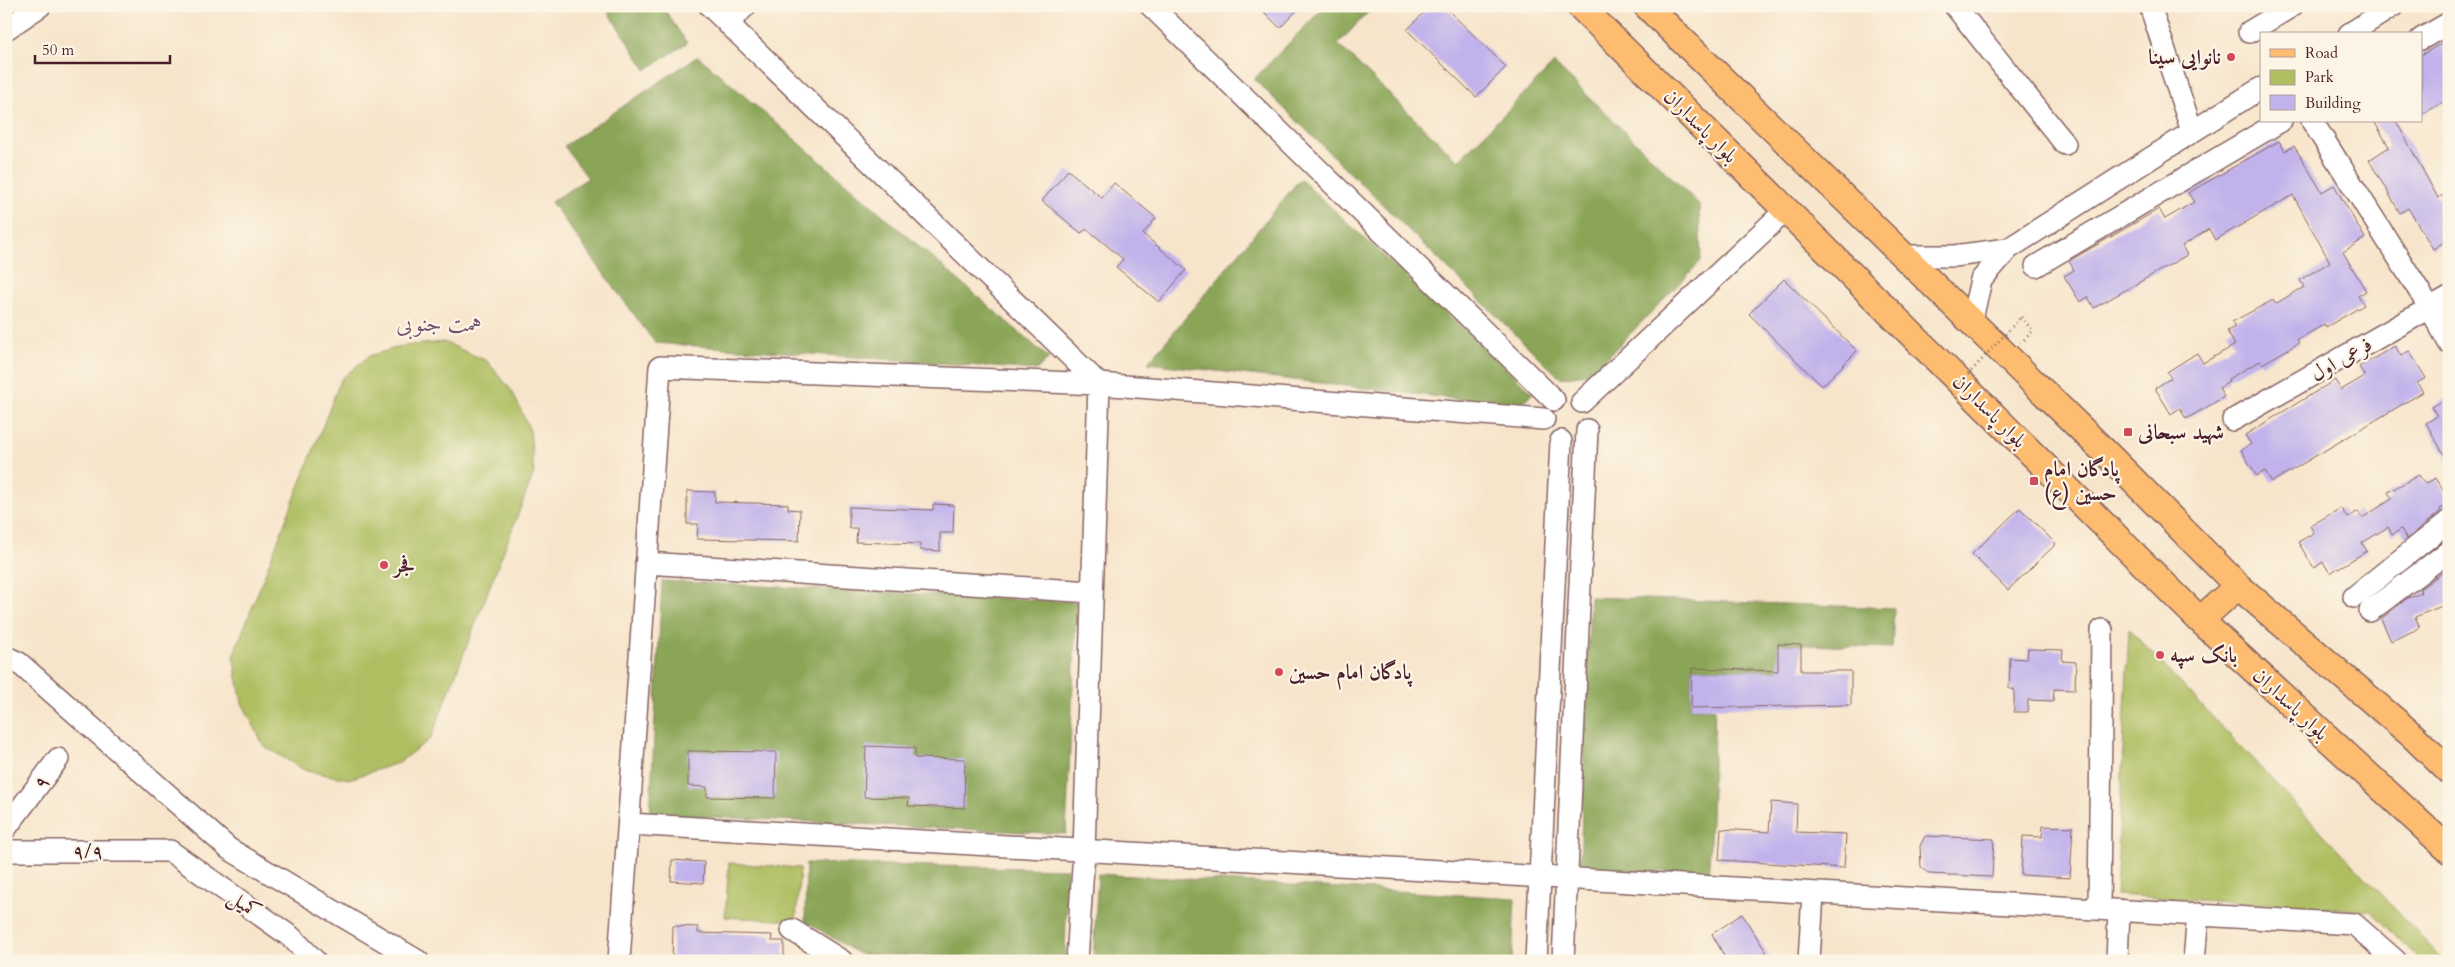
<svg xmlns="http://www.w3.org/2000/svg" width="2455" height="967" font-family="Cardo,Amiri,serif">
  <style>
    .green { fill: #aebe61; stroke: #7c6e46 }
    .forest { fill: #8aa557; stroke: #6a6241 }
    .building { fill: #c1b2eb }
    .lines { fill: none; stroke-linecap: round; stroke-linejoin: round }
    .minor-casing { stroke: #876463; stroke-width: 24 }
    .major-casing { stroke: #876463; stroke-width: 29 }
    .path { stroke: #876463; stroke-width: 3; stroke-dasharray: 1 4; stroke-linecap: butt }
    .minor { stroke: #fff; stroke-width: 21 }
    .major { stroke: #fdbc6f; stroke-width: 26 }
    .path-bridge { stroke: #876463; stroke-width: 3; stroke-dasharray: 1 4; stroke-linecap: butt }
    .poi-dot { fill: #d1495b; stroke: #fcf5e5; stroke-width: 2 }
    .labels { text-anchor: middle; stroke-width: 4.5; stroke-linejoin: round; paint-order: stroke }
    .poi-label { font-size: 21px; font-weight: bold; fill: #4a1f2b; stroke: #fcf5e5; text-anchor: start }
    .street-label { font-size: 21px; fill: #4a1f2b; stroke: #fcf5e5 }
    .neighbourhood-label { font-size: 22px; fill: #74526e; stroke: #fcf5e5 }
  </style>
  <rect width="100%" height="100%" fill="#fcf5e5"/>
  <filter id="ink" filterUnits="userSpaceOnUse"><feTurbulence type="fractalNoise" baseFrequency=".02" numOctaves="2"/><feDisplacementMap in="SourceGraphic" scale="10" xChannelSelector="R" yChannelSelector="G"/><feConvolveMatrix kernelMatrix="1 2 1 2 8 2 1 2 1" color-interpolation-filters="sRGB"/></filter>
  <filter id="wash" filterUnits="userSpaceOnUse"><feTurbulence type="fractalNoise" baseFrequency=".0096" numOctaves="4" result="noise"/><feDisplacementMap in="SourceGraphic" scale="20" xChannelSelector="R" yChannelSelector="G"/><feGaussianBlur stdDeviation="1.12" result="paint"/><feColorMatrix in="noise" values="0 0 0 0 0 0 0 0 0 0 0 0 0 0 0 0 0 1.4 0 .05"/><feComposite in="paint" operator="in"/></filter>
  <g filter="url(#wash)">
    <rect width="100%" height="100%" fill="#f7e5cb"/>
    <path class="green" d="M444 342 487 361 512 391 530 430 534 473 431 738 398 763 349 779 306 771 264 746 242 703 233 656 341 379 369 356 402 346Z
      M2129 629 2444 961H2421L2371 911 2116 895Z
      M729 863 800 868 796 921 725 917Z"/>
    <path class="forest" d="M604 6H662L687 43 646 70Z
      M1325 6H1374L1338 44 1458 161 1554 63 1699 204 1701 261 1592 373 1560 378 1254 79Z
      M698 56 1049 358 1036 370 655 343 551 202 588 178 564 146Z
      M1300 179 1533 393 1517 406 1148 363Z
      M662 581 1077 602 1066 834 650 814Z
      M1590 597 1894 608 1892 648 1779 644 1778 671 1692 668 1691 708 1715 709 1709 873 1580 869Z
      M806 863 1067 869 1065 961H951V957L859 954 805 921Z
      M1098 874 1515 898 1512 961H1093Z"/>
    <g id="blocks">
      <path class="building" d="M1258 6H1301L1280 28Z
        M1430 6H1444L1506 67 1476 97 1407 30Z
        M2449 39V99L2421 115V55Z
        M2374 121H2396L2438 198 2449 192V239L2433 249 2408 208 2400 213 2369 160 2389 147Z
        M2279 141 2285 151 2294 146 2322 192 2334 185 2365 238 2343 252 2366 291 2358 296 2364 305 2326 327 2325 324 2297 340 2299 343 2262 364 2260 361 2228 379 2229 382 2219 388 2224 397 2186 419 2180 408 2171 414 2155 388 2171 378 2167 372 2197 353 2203 363 2235 345 2227 331 2235 327 2232 322 2273 300 2275 304 2304 287 2300 280 2330 262 2293 195 2215 240 2209 229 2182 246 2187 255 2094 308 2088 297 2080 302 2064 276 2074 270 2069 261 2159 209 2165 219 2194 202 2188 193Z
        M1068 170 1102 198 1114 183 1156 218 1143 234 1186 270 1159 302 1116 267 1123 259 1087 229 1081 233 1042 201Z
        M1784 279 1857 351 1822 386 1749 314Z
        M2395 346 2401 356 2409 351 2426 378 2417 383 2423 392 2272 482 2265 471 2257 476 2241 450 2251 444 2245 435 2335 380 2341 390 2365 376 2359 367Z
        M2449 397V463L2426 423 2437 416 2432 407Z
        M2419 475 2425 484 2436 478 2449 499V504L2440 509 2441 511 2407 539 2401 529 2392 535 2388 527 2362 543 2367 551 2330 573 2323 562 2314 568 2298 542 2314 533 2310 526 2341 508 2347 518 2358 511 2362 518 2392 499 2388 492Z
        M687 491 715 492V502L788 504V509L800 510 799 541 697 539 698 524H687Z
        M933 504 954 505 953 533H940V551L920 550V544L856 542 857 528H849V507L933 510Z
        M2020 508 2056 544 2008 590 1972 554Z
        M2449 568V603L2415 617 2420 628 2391 641 2381 619 2406 599 2421 593 2420 589Z
        M1778 644 1801 645V671H1851V705L1691 708 1692 668 1778 671Z
        M2028 649 2063 650 2062 661 2076 662 2075 690 2054 689 2053 701 2028 700V712H2014V689H2009L2010 658 2027 659Z
        M866 746 915 748V758L965 759 964 808 908 806 909 798 864 797Z
        M688 751 776 752 775 798 707 797V787L688 786Z
        M1771 802 1797 804 1796 832 1846 834 1844 868 1719 860 1721 829 1769 832Z
        M2043 826 2073 827 2070 878 2021 875 2023 836 2042 837Z
        M1925 836 1994 839 1992 877 1929 874 1921 867 1920 846Z
        M672 860 704 862 703 883 671 881Z
        M1742 914 1772 961H1727L1712 934Z
        M673 926 698 927V933L772 935 771 941H784V961H672Z"/>
    </g>
  </g>
  <g filter="url(#ink)">
    <use href="#blocks" fill-opacity="0" stroke="#876463" stroke-width="1"/>
    <g class="lines">
      <g class="minor-casing">
        <path id="minor" d="M710 6 1099 384 1084 851 1077 961
          M1151 6 1554 400
          M1955 6 2065 144
          M2150 6 2192 131
          M728 24 745 6
          M6 29 40 6
          M2249 32 2292 6
          M2349 34 2393 6
          M2421 39 2449 23
          M2312 121 2430 308 2449 343
          M1904 256H1954L2008 249
          M2036 266 2281 121
          M1971 323 1981 280 2008 249 2261 88
          M1582 402 1786 210
          M2233 420 2449 297
          M646 563 1092 592
          M2354 597 2449 521
          M2370 611 2449 551
          M6 657 19 663 229 849 418 961
          M629 824 2354 924 2396 961
          M6 828 58 759
          M6 851H170L291 937 315 961
          M2099 909 2102 630
          M792 930 842 961
          M619 961 660 367 1099 384 1544 419
          M1536 961 1561 441
          M1563 961 1587 430
          M1809 961 1813 893
          M2117 961 2119 910
          M2194 961 2198 914"/>
      </g>
      <g class="major-casing">
        <path id="major" d="M1580 6 2200 620 2449 850
          M1647 6 2108 455 2238 586 2413 736 2449 771
          M2200 620 2238 586"/>
      </g>
      <path class="path" d="M2021 317 2033 331 2021 343"/>
      <use href="#minor" class="minor"/>
      <use href="#major" class="major"/>
      <path class="path-bridge" d="M1951 393 2021 317"/>
    </g>
  </g>
  <g class="poi-dot">
    <circle cx="2231" cy="57" r="5"/>
    <rect x="2123" y="427" width="10" height="10" rx="2.5"/>
    <rect x="2029" y="476" width="10" height="10" rx="2.5"/>
    <circle cx="384" cy="565" r="5"/>
    <circle cx="2160" cy="655" r="5"/>
    <circle cx="1279" cy="672" r="5"/>
  </g>
  <g class="labels">
    <g class="poi-label">
      <text x="2221" y="64" text-anchor="end">نانوایی سینا</text>
      <text x="2138" y="439">شهید سبحانی</text>
      <text x="2044" y="476">پادگان امام<tspan x="2044" dy="24">حسین (ع)</tspan></text>
      <text x="394" y="572">فجر</text>
      <text x="2170" y="662">بانک سپه</text>
      <text x="1289" y="679">پادگان امام حسین</text>
    </g>
    <g class="street-label">
      <text transform="translate(1701 126) rotate(45)" y="7">بلوار پاسداران</text>
      <text transform="translate(2341 359) rotate(-30)" y="7">فرعی اول</text>
      <text transform="translate(1990 411) rotate(45)" y="7">بلوار پاسداران</text>
      <text transform="translate(2291 704) rotate(43)" y="7">بلوار پاسداران</text>
      <text transform="translate(41 782) rotate(-53)" y="7">۹</text>
      <text x="88" y="858">۹/۹</text>
      <text transform="translate(245 904) rotate(35)" y="7">کمیل</text>
    </g>
    <g class="neighbourhood-label">
      <text x="439" y="331">همت جنوبی</text>
    </g>
  </g>
  <rect width="2455" height="967" fill="none" stroke="#fcf5e5" stroke-width="25"/>
  <rect x="2260" y="32" width="162" height="90" fill="#fcf5e5" stroke="#b59f9b"/>
  <rect x="2270" y="49" width="25" height="8" fill="#fdbc6f" stroke="#b59f9b"/>
  <text x="2305" y="58" font-size="15" fill="#4a1f2b">Road</text>
  <rect x="2270" y="70" width="25" height="15" fill="#aebe61" stroke="#b59f9b"/>
  <text x="2305" y="82" font-size="15" fill="#4a1f2b">Park</text>
  <rect x="2270" y="95" width="25" height="15" fill="#c1b2eb" stroke="#b59f9b"/>
  <text x="2305" y="108" font-size="15" fill="#4a1f2b">Building</text>
  <path d="M35 55v8h135v-8" fill="none" stroke="#4a1f2b" stroke-width="2.5"/>
  <text x="42" y="55" font-size="15" fill="#4a1f2b" stroke="#fcf5e5" stroke-width="4" paint-order="stroke">50 m</text>
</svg>
